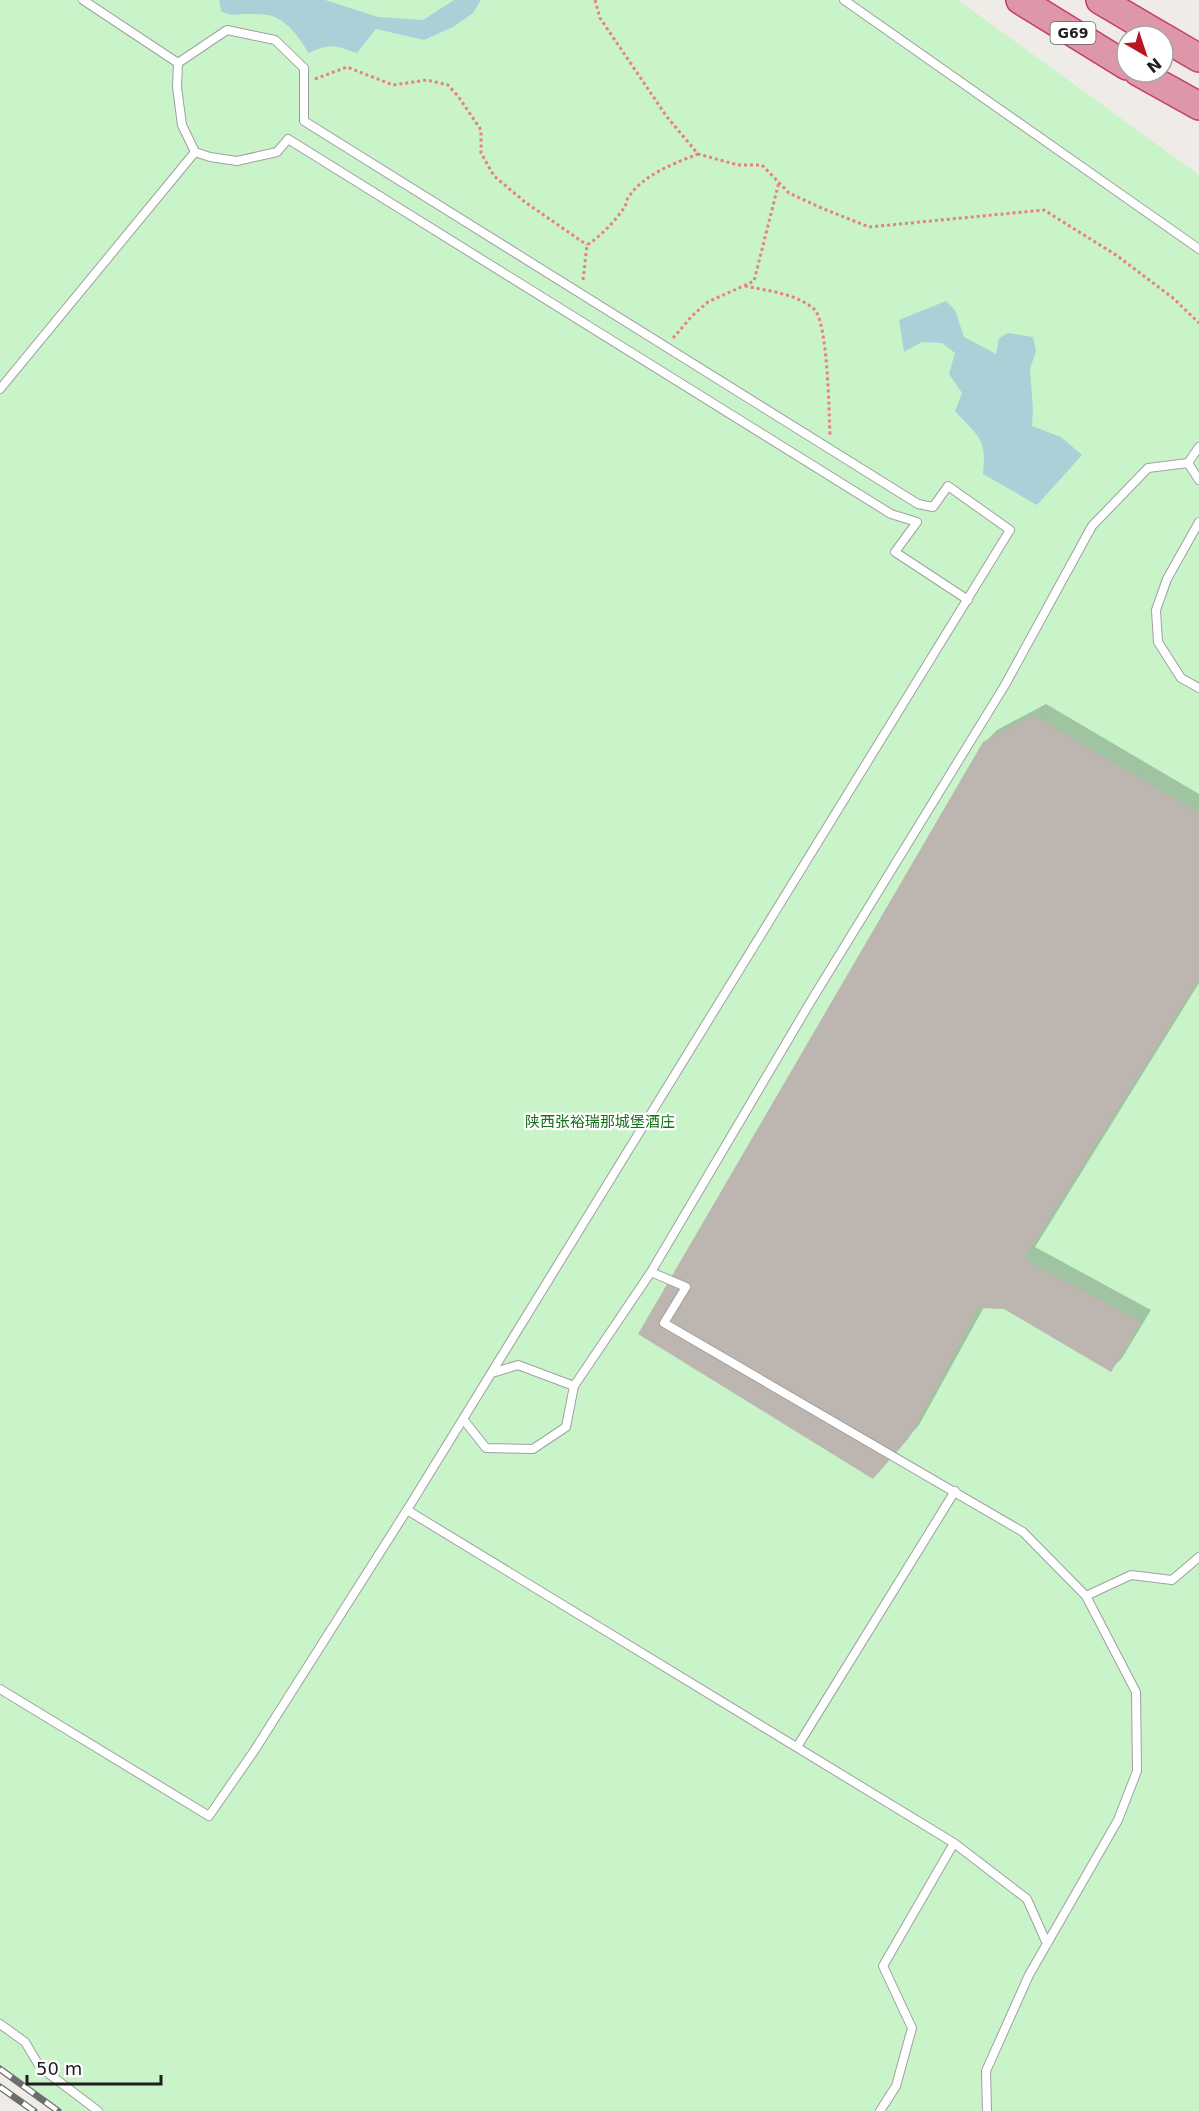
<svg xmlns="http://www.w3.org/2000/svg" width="1199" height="2111" font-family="'DejaVu Sans','Noto Sans SC',sans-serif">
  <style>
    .park { fill: #c9f4ca }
    .water { fill: #acd0d7 }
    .shadow { fill: #0003 }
    .building { fill: #bcb5b0 }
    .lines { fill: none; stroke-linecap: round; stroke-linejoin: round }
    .service-casing { stroke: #a0a0a0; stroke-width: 10 }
    .motorway-casing { stroke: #c73a73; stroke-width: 30 }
    .path { stroke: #ea817c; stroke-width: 3; stroke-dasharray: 3 3; stroke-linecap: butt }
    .service { stroke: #fff; stroke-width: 8 }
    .motorway { stroke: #dd97a9; stroke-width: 27 }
    .rail-casing { stroke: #6d6d6d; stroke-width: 7 }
    .rail { stroke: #fff; stroke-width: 4.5; stroke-dasharray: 14; stroke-linecap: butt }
    .labels { text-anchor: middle; stroke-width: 4.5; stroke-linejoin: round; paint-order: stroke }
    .shield { fill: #fff; stroke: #626262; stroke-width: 1.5 }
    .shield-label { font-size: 14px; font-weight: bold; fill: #1f1f1f }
    .park-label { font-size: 15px; fill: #18721a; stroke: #fff }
  </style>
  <rect width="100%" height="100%" fill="#efece7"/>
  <path class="park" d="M0 0H958L1199 175V2111H57L0 2069Z"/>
  <path class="water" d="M219 0H325L378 17 423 20 454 0H481L473 13 453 27 424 40 376 29 357 53C333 45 332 43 308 53 302 40 286 20 272 16 265 14 256 14 248 14 236 14 232 17 221 11Z
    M946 301 955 310 964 337 996 354 999 338 1008 333 1033 337 1036 351 1030 369 1033 410 1032 426 1061 437 1082 455 1037 505 983 474C987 437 978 437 955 411L962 393 949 374 955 353 942 343 922 342 904 352 899 320Z"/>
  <path class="shadow" d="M1046 704 1199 794V983L1035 1247 1151 1310 1122 1358 1110 1370 1004 1307H984L919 1425 884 1465 984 743 997 730Z"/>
  <path class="building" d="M1033 715 1199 813V979L1024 1259 1141 1322 1111 1372 1004 1309 979 1308 908 1439 873 1479 638 1334 983 742Z"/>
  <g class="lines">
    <g class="service-casing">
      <path id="service" d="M83 0 178 63
        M844 0 1199 249
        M195 152 182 125 177 87 178 63 227 30 275 40 304 68V121L918 504 933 507 948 486 1010 530 407 1510
        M0 389 195 152 210 157 237 161 277 152 288 139 891 514 917 522 895 552 968 600
        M1188 463 1199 480
        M1199 522 1167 579 1156 610 1158 642 1181 678 1199 688
        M492 1373 518 1365 574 1386
        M463 1419 486 1448 533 1449 566 1427 574 1386 651 1272
        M1086 1596 1131 1575 1172 1580 1199 1557
        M0 1689 209 1816 254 1751 407 1510 954 1843
        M797 1747 955 1491
        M0 2024 25 2042 40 2067 98 2111
        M880 2111 896 2086 912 2028 883 1966 954 1843 1027 1899 1047 1944
        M987 2111 986 2071 1029 1975 1118 1820 1137 1771 1136 1692 1086 1596 1023 1532 664 1323 686 1287 651 1272 811 1001 1005 685 1092 526 1148 468 1188 463 1199 447"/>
    </g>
    <g class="motorway-casing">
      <path id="motorway" d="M1020 0 1127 66
        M1100 0 1161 36
        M1163 37 1199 58
        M1138 72 1199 106"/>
    </g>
    <path class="path" d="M595 0 600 18 667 117 698 154 738 165H762L789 193 819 207 869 227 1044 210 1116 255 1173 298 1199 323
      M315 79 347 67 393 85 427 80 448 85 458 96 481 130V153L494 176 525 202 587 245
      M583 280 587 245C601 236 615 221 624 208 627 204 626 199 630 195 645 174 675 163 698 154
      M745 286C768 291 795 293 814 309 828 322 829 413 830 436
      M673 338 692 316 708 302 754 281 779 182"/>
    <use href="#service" class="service"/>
    <use href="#motorway" class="motorway"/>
    <g class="rail-casing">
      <path id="rail" d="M0 2069 58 2111
        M0 2087 34 2111"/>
    </g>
    <use href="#rail" class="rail"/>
  </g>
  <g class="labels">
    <rect class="shield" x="1050.5" y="22" width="45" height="22" rx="4.5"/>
    <g class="shield-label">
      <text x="1073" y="38">G69</text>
    </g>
    <g class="park-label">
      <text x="600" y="1127">陕西张裕瑞那城堡酒庄</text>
    </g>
  </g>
  <g transform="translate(1145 54) rotate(141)"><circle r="28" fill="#ffffff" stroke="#a5a5a5" stroke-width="1.5"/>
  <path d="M0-4.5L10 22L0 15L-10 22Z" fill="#b81721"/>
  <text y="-9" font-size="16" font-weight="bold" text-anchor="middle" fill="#1f1f1f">N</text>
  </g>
  <path d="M27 2075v9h134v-9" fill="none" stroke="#1f1f1f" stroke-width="3"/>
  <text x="36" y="2075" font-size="18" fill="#1f1f1f" stroke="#ffffff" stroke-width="4.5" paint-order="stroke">50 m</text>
</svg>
